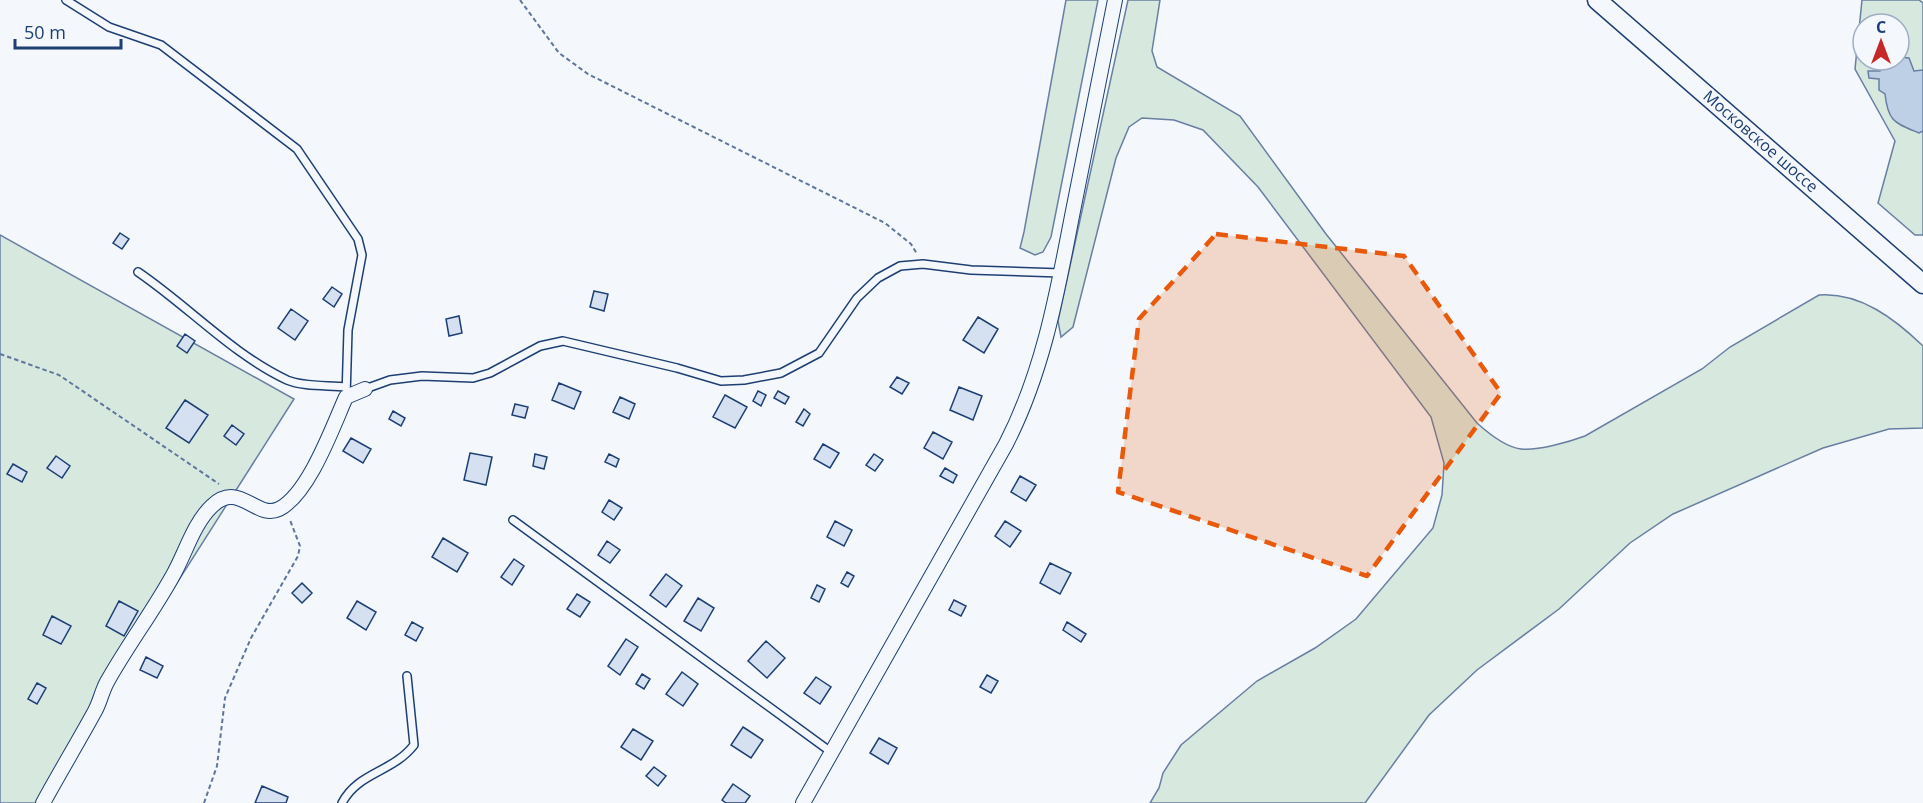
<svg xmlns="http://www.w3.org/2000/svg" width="1923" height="803" font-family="'Open Sans',sans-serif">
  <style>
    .green { fill: #d7e8df; stroke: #687fa3; stroke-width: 1.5; fill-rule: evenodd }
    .water { fill: #bed0e5; stroke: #687fa3; stroke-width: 1.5 }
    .building { fill: #d5e0f0; stroke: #1d3f73; stroke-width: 1.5 }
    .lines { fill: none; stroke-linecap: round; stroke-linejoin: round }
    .lane-casing { stroke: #1d3f73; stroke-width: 10 }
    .street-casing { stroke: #1d3f73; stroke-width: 16 }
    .secondary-casing { stroke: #1d3f73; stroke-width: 21 }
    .path { stroke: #5e769c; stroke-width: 2; stroke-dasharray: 4.5 3; stroke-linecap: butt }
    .lane { stroke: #f4f7fb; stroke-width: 7 }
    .street { stroke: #f4f7fb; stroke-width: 14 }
    .secondary { stroke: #f4f7fb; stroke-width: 18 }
    .marked { fill: #e8590c; fill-opacity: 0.2; stroke: #e8590c; stroke-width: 4.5; stroke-dasharray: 12 8; stroke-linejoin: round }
    .labels { text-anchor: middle; stroke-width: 4.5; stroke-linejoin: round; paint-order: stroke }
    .street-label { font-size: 16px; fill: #1d3f73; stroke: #f4f7fb }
  </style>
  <rect width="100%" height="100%" fill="#f4f7fb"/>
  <path class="green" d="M1066 0H1098L1051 237 1043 252 1035 255 1020 248 1024 232Z
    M1128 0H1160L1152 51 1157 67 1240 116 1326 234 1477 423C1488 433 1505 447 1521 449 1537 451 1569 442 1585 436L1702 369 1730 347 1819 295C1860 292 1895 319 1923 346V428L1889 429 1823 448 1673 514 1630 543 1559 609 1477 670 1429 715 1365 803H1150L1159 788 1163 773 1181 745 1257 681 1315 648 1356 619 1433 528 1442 495 1444 463 1431 417 1258 187 1203 130 1174 120 1142 118 1129 127 1116 158 1073 327 1061 337 1058 321Z
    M1862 0H1919L1923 3V235H1915L1878 203 1895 141 1855 69ZM1863 24H1899V60H1863Z
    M0 235 294 399 37 803H0Z"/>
  <path class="water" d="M1899 57 1909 58 1914 71 1923 70V131L1919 133C1895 123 1888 122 1885 94L1879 90V79L1869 78 1868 71H1880L1886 60H1899Z"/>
  <path class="building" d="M120 233 129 239 122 249 113 243Z
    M332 287 342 294 334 307 323 299Z
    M594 291 608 294 604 311 590 307Z
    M291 309 308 321 295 340 278 328Z
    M459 316 462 333 449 336 446 319Z
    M978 317 998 329 984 353 963 340Z
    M185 334 195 341 187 353 177 346Z
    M897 377 909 383 902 394 890 387Z
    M559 383 581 392 574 409 552 400Z
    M959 387 982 396 973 420 950 410Z
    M758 391 766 395 761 406 753 401Z
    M778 391 789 397 785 404 774 398Z
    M725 395 747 407 735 428 713 417Z
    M620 397 635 404 629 419 613 412Z
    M185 400 208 415 189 443 166 428Z
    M515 404 528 407 525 418 512 415Z
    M804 409 810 414 803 426 796 422Z
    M393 411 405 418 401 426 389 419Z
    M232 425 244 434 236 445 224 436Z
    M933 432 952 442 943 459 924 448Z
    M351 438 371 449 363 463 343 451Z
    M823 444 839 453 830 468 814 459Z
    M470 453 492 457 486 485 464 480Z
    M535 454 547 457 544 469 533 466Z
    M609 454 619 459 616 467 605 462Z
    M874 454 883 460 875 471 866 465Z
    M56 456 70 466 62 478 47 468Z
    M13 464 27 472 22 482 7 474Z
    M945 468 957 475 953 483 940 476Z
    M1020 476 1036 485 1026 501 1011 492Z
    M609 500 622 508 614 520 602 512Z
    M835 521 852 530 844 546 827 537Z
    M1005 521 1021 531 1010 547 995 536Z
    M443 538 468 553 457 572 432 557Z
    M607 541 620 550 610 563 598 555Z
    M514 559 524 566 512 585 501 577Z
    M1050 563 1071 573 1060 594 1040 583Z
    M847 572 854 576 848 587 841 583Z
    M666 574 682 586 666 607 650 595Z
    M302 583 312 593 302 603 292 593Z
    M817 585 825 589 819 602 811 598Z
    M577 594 590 602 580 617 567 609Z
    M698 598 714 608 701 631 684 621Z
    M954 600 966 606 961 616 949 610Z
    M119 601 138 611 124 636 106 626Z
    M357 601 376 612 366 630 347 618Z
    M52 616 71 626 61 644 43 635Z
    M412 622 423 628 416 641 405 635Z
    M1067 622 1086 634 1081 642 1063 630Z
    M626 639 638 647 620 675 608 666Z
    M766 641 785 658 767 678 748 661Z
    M146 657 163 666 157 678 140 670Z
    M682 672 698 684 683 706 666 694Z
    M642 674 650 679 644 689 636 684Z
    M987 675 998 681 991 693 980 687Z
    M816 677 831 687 820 704 804 693Z
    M37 683 46 688 37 704 28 699Z
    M743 727 763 740 751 758 731 745Z
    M633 729 653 741 641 760 621 747Z
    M879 738 897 748 888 764 870 753Z
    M654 767 666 776 658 786 646 776Z
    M733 784 750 796 745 803H726L722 800Z
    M262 786 288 797 286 803H255Z"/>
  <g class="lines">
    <g class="lane-casing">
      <path id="lane" d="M66 0 109 27 161 45 297 149 358 239 362 255 348 330 346 397
        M138 272C188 306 232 354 287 380 303 387 329 385 346 387
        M365 389 390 380 422 376 473 378 490 373 540 346 563 341 677 368 721 381 744 380 781 373 819 353 857 298 878 278 900 266 923 264 971 270 1061 273
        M513 520 831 752
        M342 803C358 772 392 773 414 745L407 676"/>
    </g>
    <g class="street-casing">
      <path id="street" d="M43 803C60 772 78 742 95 711 100 702 102 691 107 682 127 646 152 613 172 577 185 555 193 524 212 506 239 480 256 520 279 509 309 494 333 426 346 397L365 389
        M803 803 1006 444C1043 372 1057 294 1072 216 1086 144 1101 72 1115 0"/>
    </g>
    <g class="secondary-casing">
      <path id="secondary" d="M1597 0 1923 284"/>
    </g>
    <path class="path" d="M520 0 559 53 588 74 885 223 911 244 917 254
      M0 354 59 375 219 484
      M204 803 217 766 225 698 251 638 298 556 300 546 290 520"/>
    <use href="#lane" class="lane"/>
    <use href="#street" class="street"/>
    <use href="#secondary" class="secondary"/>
  </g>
  <path class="marked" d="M1216 234 1404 256 1501 393 1367 576 1118 492 1139 319Z"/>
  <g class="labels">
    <g class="street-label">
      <text transform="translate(1761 141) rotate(41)" y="6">Московское шоссе</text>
    </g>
  </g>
  <g transform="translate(1881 42)"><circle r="28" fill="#f4f7fb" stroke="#9eadc5" stroke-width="1.5"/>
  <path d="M0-4.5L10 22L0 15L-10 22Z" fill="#c62828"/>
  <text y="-9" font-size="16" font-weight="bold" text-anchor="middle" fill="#1d3f73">С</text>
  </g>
  <path d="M15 39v9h106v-9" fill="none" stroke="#1d3f73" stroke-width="3"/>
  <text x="24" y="39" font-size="18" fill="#1d3f73" stroke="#f4f7fb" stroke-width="4.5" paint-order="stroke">50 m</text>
</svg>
